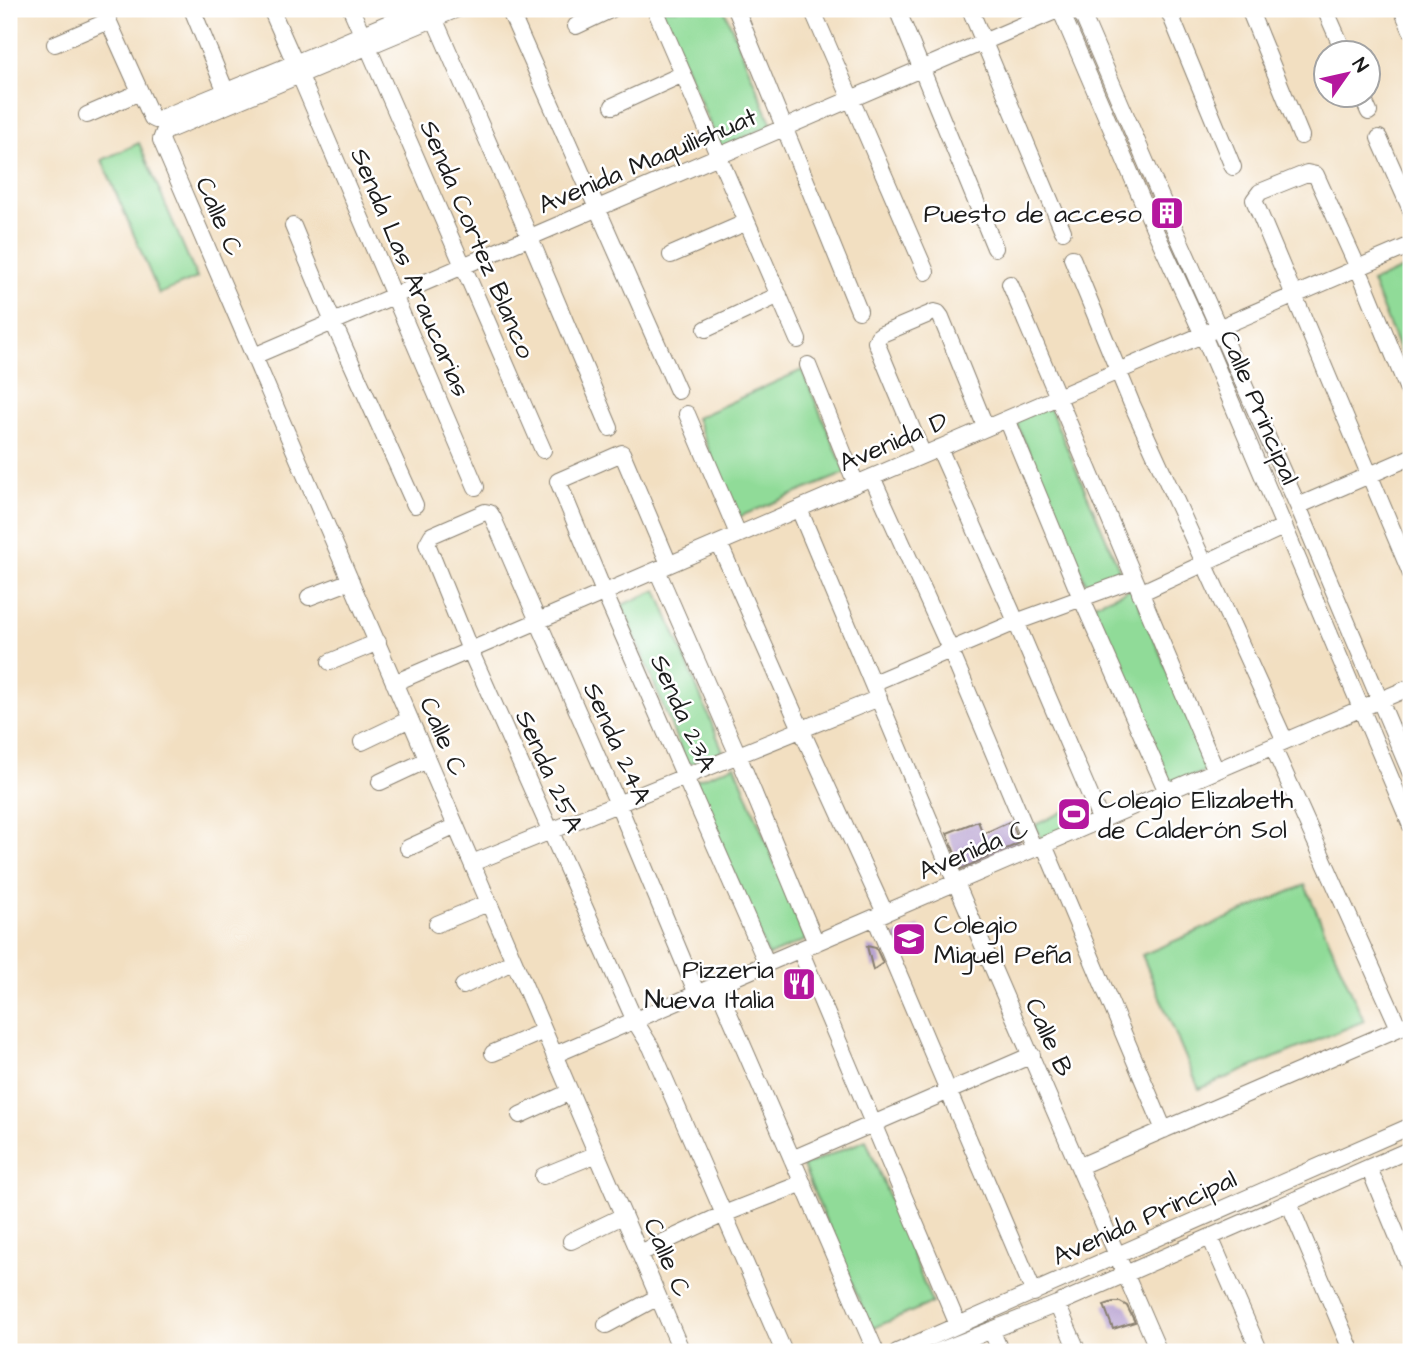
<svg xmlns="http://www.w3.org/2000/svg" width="1420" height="1361" font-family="'Architects Daughter',sans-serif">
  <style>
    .green { fill: #90db98; stroke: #567c5a; stroke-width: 2 }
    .building { fill: #b39ccf }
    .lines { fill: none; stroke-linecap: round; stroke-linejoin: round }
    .minor-casing { stroke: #877e6e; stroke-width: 18 }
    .minor { stroke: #fff; stroke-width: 16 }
    .labels { text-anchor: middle; stroke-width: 5; stroke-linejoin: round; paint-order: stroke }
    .street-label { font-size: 26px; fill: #1c1c1c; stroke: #fff }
    .poi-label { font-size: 26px; fill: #1c1c1c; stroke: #fff; text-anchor: end }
  </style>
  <rect width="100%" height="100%" fill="#fff"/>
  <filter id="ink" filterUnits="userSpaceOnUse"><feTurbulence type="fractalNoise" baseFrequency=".0143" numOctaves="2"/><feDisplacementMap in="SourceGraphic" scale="14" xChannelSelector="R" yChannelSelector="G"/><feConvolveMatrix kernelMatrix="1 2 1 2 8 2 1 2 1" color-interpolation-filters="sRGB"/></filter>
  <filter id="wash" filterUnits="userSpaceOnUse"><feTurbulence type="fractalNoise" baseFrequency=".00686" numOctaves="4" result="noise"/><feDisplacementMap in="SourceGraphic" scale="28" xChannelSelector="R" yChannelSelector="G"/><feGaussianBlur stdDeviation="1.57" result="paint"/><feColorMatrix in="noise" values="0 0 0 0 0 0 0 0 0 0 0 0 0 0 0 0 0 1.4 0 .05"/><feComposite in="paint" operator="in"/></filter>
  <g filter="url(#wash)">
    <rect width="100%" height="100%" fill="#f2dfc1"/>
    <path class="green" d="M661 9H724L772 125 720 148Z
      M139 143 197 278 159 294 102 160Z
      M1407 267 1411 279V379L1372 282Z
      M802 370 846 473 736 518 696 418Z
      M1049 406 1120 571 1087 585 1015 420Z
      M1132 588 1210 769 1170 786 1090 606Z
      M657 590 723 751 687 765 622 605Z
      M735 765 806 940 768 956 694 781Z
      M1084 802 1095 826 1045 846 1035 825Z
      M1305 885 1364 1021 1199 1089 1142 955Z
      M866 1140 932 1303 871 1329 803 1166Z"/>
    <g id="blocks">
      <path class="building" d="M978 821 983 834 1011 821 1020 843 961 869 947 833Z
        M919 926 925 942 901 952 894 936Z
        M867 946 876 948 883 963 873 970Z
        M796 974 799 976 806 990 796 994 789 977Z
        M1113 1302H1120L1127 1306 1135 1322 1113 1329 1104 1305Z"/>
    </g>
  </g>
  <g filter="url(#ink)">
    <use href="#blocks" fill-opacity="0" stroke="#877e6e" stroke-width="2"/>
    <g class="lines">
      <g class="minor-casing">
        <path id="minor" d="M103 9 152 118 156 120 295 63 421 9
          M192 9 226 92
          M271 9 295 63
          M351 9 362 34
          M457 9 164 132 161 140 682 1352
          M509 9 678 391
          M655 9 798 340
          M736 9 859 311
          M812 9 926 272
          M897 9 995 248
          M970 9 1063 231
          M1080 9 1172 223 1298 506 1411 774
          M1168 9 1233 167
          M1249 9 1301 136
          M1325 9 1344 52
          M1402 9 1411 30
          M434 18 530 238 610 428
          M576 26 612 9
          M55 44 108 21
          M368 47 543 450
          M300 76 476 487
          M1361 94 1369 112
          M613 106 683 74
          M87 115 140 92
          M1379 138 1411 210
          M293 226 333 322 415 505
          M671 255 747 222
          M1072 258 1131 402 1285 741
          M1010 284 1216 771
          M706 329 779 295
          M254 356 1060 9 1154 228 1203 335 1411 826
          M808 365 856 484
          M1411 397 1358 268 1316 175 1307 173 1260 192 1254 200 1411 574
          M687 414 738 534
          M1007 419 1076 586 1167 792
          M939 448 1011 610 1101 821
          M923 455 876 342 878 337 882 334 934 312 938 313 941 317 986 428
          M872 477 950 649 1034 849
          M1298 506 1411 457
          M799 509 956 883 1159 1352
          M719 543 801 729 885 913
          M669 564 622 453 558 481 604 592 767 964
          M657 570 738 755 816 943
          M1140 593 1283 527
          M309 597 351 581
          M330 662 378 642
          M394 683 1411 245
          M873 683 1016 622 1134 579
          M362 742 410 719
          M1273 747 1399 1028
          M380 782 427 760
          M1044 845 1164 1130
          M408 848 456 826
          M472 863 879 698
          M875 918 1034 1293
          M437 924 488 903
          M800 950 958 1325
          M463 986 514 961
          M717 986 876 1352
          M697 994 618 804 493 518 490 513 485 512 432 535 427 544 470 650 635 1021 651 1047 784 1352
          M493 1053 544 1031
          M554 1055 1411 687
          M520 1115 570 1092
          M792 1159 1032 1055
          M1080 1166 1411 1023
          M1369 1168 1411 1269
          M543 1176 597 1154
          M1289 1203 1352 1352
          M1210 1237 1260 1352
          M571 1241 623 1216
          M640 1253 724 1214 803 1183
          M1057 1304 1078 1352
          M606 1325 658 1297
          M991 1330 1001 1352
          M897 1352 1411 1126
          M937 1352 1057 1304 1411 1149"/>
      </g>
      <use href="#minor" class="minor"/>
    </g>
  </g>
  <defs>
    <g id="building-square" transform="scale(1.75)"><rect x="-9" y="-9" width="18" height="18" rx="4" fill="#b5179e" stroke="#fff"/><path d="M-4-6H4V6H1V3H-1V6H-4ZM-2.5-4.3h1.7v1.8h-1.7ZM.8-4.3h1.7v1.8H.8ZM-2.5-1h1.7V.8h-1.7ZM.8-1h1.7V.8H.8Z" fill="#fff"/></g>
    <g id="stadium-square" transform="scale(1.75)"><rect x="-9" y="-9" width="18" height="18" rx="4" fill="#b5179e" stroke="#fff"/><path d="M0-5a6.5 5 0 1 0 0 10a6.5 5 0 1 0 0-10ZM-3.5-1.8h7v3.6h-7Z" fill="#fff"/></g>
    <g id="school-square" transform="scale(1.75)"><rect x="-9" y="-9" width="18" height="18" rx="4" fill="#b5179e" stroke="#fff"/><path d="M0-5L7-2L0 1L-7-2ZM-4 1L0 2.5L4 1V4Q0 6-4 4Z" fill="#fff"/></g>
    <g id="restaurant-square" transform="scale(1.75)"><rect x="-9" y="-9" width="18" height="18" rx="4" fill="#b5179e" stroke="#fff"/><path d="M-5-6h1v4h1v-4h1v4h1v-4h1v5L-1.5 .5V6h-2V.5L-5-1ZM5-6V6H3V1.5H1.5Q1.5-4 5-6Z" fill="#fff"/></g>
  </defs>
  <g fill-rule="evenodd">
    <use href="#building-square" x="1167" y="213"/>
    <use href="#stadium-square" x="1074" y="814"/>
    <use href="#school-square" x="909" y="939"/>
    <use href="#restaurant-square" x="799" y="984"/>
  </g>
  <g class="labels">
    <g class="street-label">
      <text transform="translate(647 160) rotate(-23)" y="9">Avenida Maquilishuat</text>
      <text transform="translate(220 216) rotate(67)" y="9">Calle C</text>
      <text transform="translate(478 239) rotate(67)" y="9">Senda Cortez Blanco</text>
      <text transform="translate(411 272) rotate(67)" y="9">Senda Las Araucarias</text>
      <text transform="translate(1260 407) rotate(67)" y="9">Calle Principal</text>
      <text transform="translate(893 441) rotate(-23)" y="9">Avenida D</text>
      <text transform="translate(684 713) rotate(66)" y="9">Senda 23A</text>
      <text transform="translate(444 736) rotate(67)" y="9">Calle C</text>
      <text transform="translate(618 743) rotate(66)" y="9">Senda 24A</text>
      <text transform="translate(550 771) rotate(66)" y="9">Senda 25A</text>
      <text transform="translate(973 849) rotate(-23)" y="9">Avenida C</text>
      <text transform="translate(1050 1037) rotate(66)" y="9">Calle B</text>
      <text transform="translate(1144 1217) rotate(-24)" y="9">Avenida Principal</text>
      <text transform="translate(668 1257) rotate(67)" y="9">Calle C</text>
    </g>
    <g class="poi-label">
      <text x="1142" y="222">Puesto de acceso</text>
      <text x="1098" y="808" text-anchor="start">Colegio Elizabeth<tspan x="1098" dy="30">de Calderón Sol</tspan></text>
      <text x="934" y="933" text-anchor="start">Colegio<tspan x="934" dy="30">Miguel Peña</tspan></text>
      <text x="774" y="978">Pizzeria<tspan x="774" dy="30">Nueva Italia</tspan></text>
    </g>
  </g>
  <rect width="1420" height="1361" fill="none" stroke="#fff" stroke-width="35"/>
  <g transform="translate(1347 74) rotate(56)"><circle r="33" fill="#ffffff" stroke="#a4a4a4" stroke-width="2"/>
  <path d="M0-5L12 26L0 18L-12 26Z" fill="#b5179e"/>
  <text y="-10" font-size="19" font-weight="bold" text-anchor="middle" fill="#1c1c1c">N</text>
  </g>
</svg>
